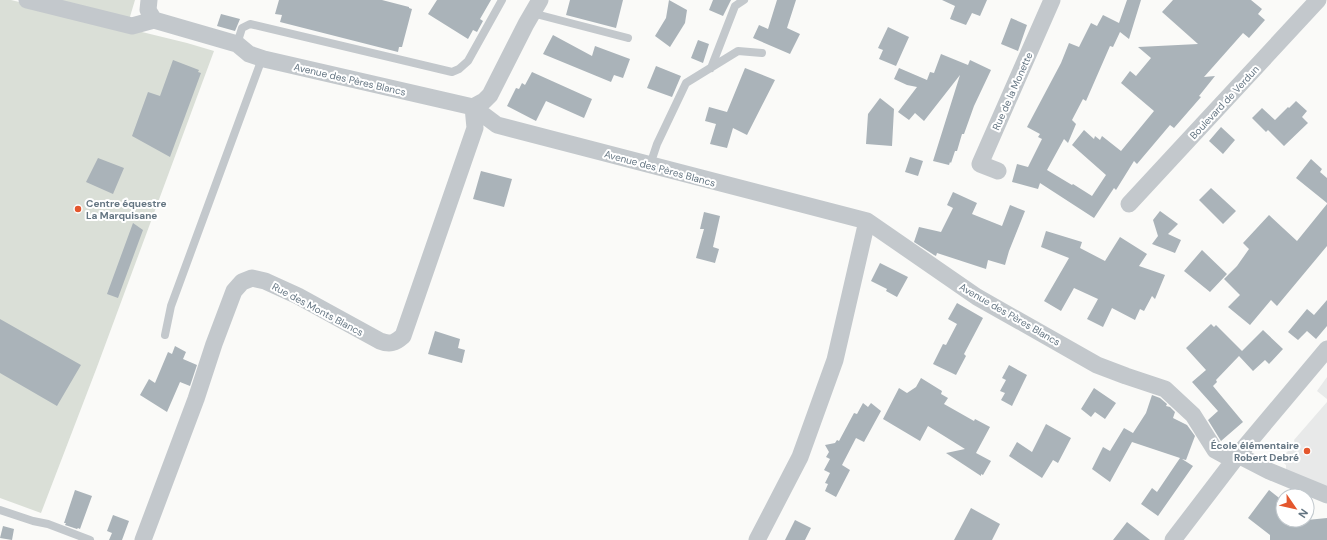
<svg xmlns="http://www.w3.org/2000/svg" width="1327" height="540" font-family="'DM Sans',sans-serif">
  <style>
    .built { fill: #e8e9e9 }
    .green { fill: #dadfd7 }
    .building { fill: #aab3b9 }
    .lines { fill: none; stroke-linecap: round; stroke-linejoin: round }
    .lane { stroke: #c3c8cc; stroke-width: 8 }
    .street { stroke: #c3c8cc; stroke-width: 17 }
    .poi-dot { fill: #e4572e; stroke: #fff; stroke-width: 1.5 }
    .labels { text-anchor: middle; stroke-width: 4; stroke-linejoin: round; paint-order: stroke }
    .street-label { font-size: 10px; fill: #657683; stroke: #fff }
    .poi-label { font-size: 10px; font-weight: bold; fill: #657683; stroke: #fff; text-anchor: start }
  </style>
  <rect width="100%" height="100%" fill="#fafaf8"/>
  <path class="built" d="M1327 377V399L1317 391Z
    M1327 402V490L1286 471V465L1280 459 1295 444 1294 440Z"/>
  <path class="green" d="M0 0H11L187 43 214 51 97 367 41 513 0 498Z
    M42 0H135L129 20Z"/>
  <path class="building" d="M279 0H382L409 7V8L412 9 402 47H399L398 52 280 22 282 15 275 14Z
    M437 0H491L480 19 483 21 477 32 473 30 468 39 428 14Z
    M570 0H623L616 28 566 15Z
    M669 0 687 10 685 23 670 47 655 36 666 18Z
    M713 0H731L723 16 709 10Z
    M777 0H796L787 28 800 34 790 54 753 38 759 25 768 29Z
    M942 0H987L980 16 972 13 966 25 950 19 955 6Z
    M1127 0H1141L1129 39 1120 32 1113 47 1110 46 1086 101 1083 99 1072 120 1076 124 1068 143 1064 139 1047 170 1072 185 1073 184 1092 196 1106 175 1072 145 1084 130 1094 139 1095 136 1100 140 1102 136 1121 151 1154 111 1121 83 1130 71 1136 76 1151 58 1138 47 1198 44 1162 12 1173 0H1251L1262 9 1258 14 1265 20 1249 38 1243 33 1204 77 1215 76 1199 96 1201 97 1174 128 1170 125 1137 164 1134 161 1116 190 1114 188 1094 218 1040 183 1038 189 1012 182 1017 164 1028 167 1042 139 1038 137 1040 134 1027 127 1061 63 1069 43 1079 47 1091 23 1097 26 1103 15 1119 23Z
    M221 14 240 19 235 31 217 26Z
    M1011 18 1027 25 1018 51 1001 44Z
    M888 27 909 37 896 66 879 59 883 50 878 48Z
    M553 35 592 56 595 46 630 59 623 78 614 75 611 82 543 54Z
    M698 40 709 44 703 63 691 58Z
    M941 54 968 65 970 60 991 70 974 106 964 134H962L957 151H955L951 163 950 162 949 165 933 161 960 75 924 121 915 113 909 120 898 112 917 87 907 85 894 79 899 68 927 80 930 72 934 73Z
    M173 60 199 70 198 72 201 73 170 157 132 136 148 92 160 96Z
    M656 66 681 76 672 97 647 88Z
    M745 68 775 80 747 135 733 128 727 148 710 144 716 124 705 121 709 107 727 112Z
    M532 72 592 99 584 118 546 101 536 121 507 106 516 88 519 89 522 83 525 85Z
    M880 98 894 109 892 146 866 144 868 114Z
    M1296 101 1307 111 1302 117 1308 123 1284 146 1268 130 1266 132 1252 118 1262 108 1275 120 1288 107 1289 108Z
    M1221 127 1235 140 1223 154 1209 141Z
    M910 157 923 161 918 176 905 172Z
    M98 158 124 168 113 194 86 182Z
    M1311 159 1322 169 1320 172 1327 178V203L1296 178Z
    M481 171 512 179 504 207 473 199Z
    M1211 188 1236 211 1223 224 1199 200Z
    M953 192 977 203 972 214 1002 226 1010 205 1025 211 1009 251 1005 265 988 260 986 269 937 253 936 256 934 255 914 242 919 227 941 232 953 208 947 205Z
    M1327 204V246L1277 306 1271 300 1250 325 1228 307 1240 295 1224 279 1237 266 1249 249 1243 243 1269 215 1297 241Z
    M1160 211 1178 224 1168 234 1181 240 1175 253 1152 244 1158 236 1153 220Z
    M704 212 720 216 713 247 719 249 715 263 696 258 704 229H700Z
    M133 223 143 230 118 298 107 294Z
    M1046 231 1082 242 1080 248 1105 261 1120 237 1147 254 1139 266 1165 275 1155 299 1152 296 1144 311 1140 309 1135 320 1112 308 1103 327 1087 319 1098 299 1074 288 1061 311 1044 301 1069 258 1041 247Z
    M1202 250 1227 274 1210 292 1184 271Z
    M880 263 908 277 897 297 886 291 887 289 871 281Z
    M1327 300V326L1316 339 1307 331 1298 340 1288 332 1307 309 1314 315Z
    M957 303 983 318 964 354 966 356 956 375 933 364 943 344 946 345 957 324 948 319Z
    M0 319 81 365 57 406 0 373Z
    M1211 324 1214 327 1216 325 1242 351 1263 330 1283 349 1269 364 1265 360 1253 371 1239 356 1216 380 1217 382 1213 386 1243 422 1221 441 1208 420 1218 411 1192 382 1206 370 1186 348Z
    M435 331 460 339 458 348 465 350 462 363 428 354Z
    M175 346 186 352 183 359 197 365 190 386 180 382 167 412 140 395 149 379 155 383 168 352 172 354Z
    M1009 365 1027 375 1012 406 1001 400 1005 393 1000 391 1006 380 1002 378Z
    M921 378 942 391 941 394 948 398 944 404 974 421 975 419 990 427 976 453 991 461 983 475 981 474V476L946 453 965 449 928 426 920 441 883 419 899 388 907 393 916 387Z
    M1094 388 1116 403 1105 419 1095 412 1091 417 1081 409Z
    M1152 395 1160 398 1167 404 1166 406 1170 407 1175 412 1173 418 1187 425 1195 436 1186 460 1182 459 1193 466 1158 516 1141 504 1152 488 1157 492 1180 458 1132 442 1110 482 1092 469 1103 447 1110 451 1124 428 1133 433 1146 413Z
    M863 403 868 407 871 403 881 411 864 442 856 438 842 465 850 470 836 497 825 491 828 484 825 483 830 473 824 470 830 459 826 457 829 452 825 445 835 443 837 440 839 441 854 413 857 414Z
    M1046 424 1071 438 1058 463 1053 460 1042 478 1009 456 1017 442 1032 452Z
    M75 490 92 496 80 529 78 528 77 529 65 525 66 523H64Z
    M1269 490 1283 501V520H1307L1327 518V540H1270V535L1248 518Z
    M971 508 1000 524 992 540H954Z
    M113 515 129 521 122 540H109L112 533 107 531Z
    M795 520 811 528 805 540H785Z
    M1127 522 1150 540H1113Z
    M3 526 14 529 12 540 0 538Z"/>
  <g class="lines">
    <path class="lane" d="M532 13 628 38
      M237 44 242 28 250 24 452 72 459 69 468 61 502 0
      M711 68 735 6 744 0
      M650 165 657 144 686 83 738 51 762 53
      M165 335 171 306 260 64 264 59
      M0 510 33 521 48 524 90 540"/>
    <path class="street" d="M27 0 132 26 154 20 237 44 249 54 264 59 473 107 497 125 867 221 977 297 1097 365 1126 376 1165 389 1193 415 1215 450 1226 456 1238 455 1269 471 1327 495
      M149 0 148 10 154 20
      M473 107 484 101 490 95 526 24 540 0
      M998 171 980 164 1052 0
      M1129 204 1318 0
      M143 540 196 399 214 344 234 291 242 282 252 278 265 281 298 296 380 341C390 345 395 343 403 336L475 128 473 107
      M757 540 800 457 835 360 867 221
      M1173 540 1238 455 1327 349"/>
  </g>
  <g class="poi-dot">
    <circle cx="78" cy="209" r="4"/>
    <circle cx="1307" cy="451" r="4"/>
  </g>
  <g class="labels">
    <g class="street-label">
      <text transform="translate(350 79) rotate(13)" y="4">Avenue des Pères Blancs</text>
      <text transform="translate(1012 91) rotate(-66)" y="4">Rue de la Monette</text>
      <text transform="translate(1224 102) rotate(-47)" y="4">Boulevard de Verdun</text>
      <text transform="translate(660 168) rotate(15)" y="4">Avenue des Pères Blancs</text>
      <text transform="translate(318 309) rotate(28)" y="4">Rue des Monts Blancs</text>
      <text transform="translate(1010 314) rotate(30)" y="4">Avenue des Pères Blancs</text>
    </g>
    <g class="poi-label">
      <text x="86" y="207">Centre équestre<tspan x="86" dy="12">La Marquisane</tspan></text>
      <text x="1299" y="449" text-anchor="end">École élémentaire<tspan x="1299" dy="12">Robert Debré</tspan></text>
    </g>
  </g>
  <g transform="translate(1295 508) rotate(124)"><circle r="19" fill="#ffffff" stroke="#c1c8cd"/>
  <path d="M0-3L7 15L0 10L-7 15Z" fill="#e4572e"/>
  <text y="-6" font-size="11" font-weight="bold" text-anchor="middle" fill="#657683">N</text>
  </g>
</svg>
